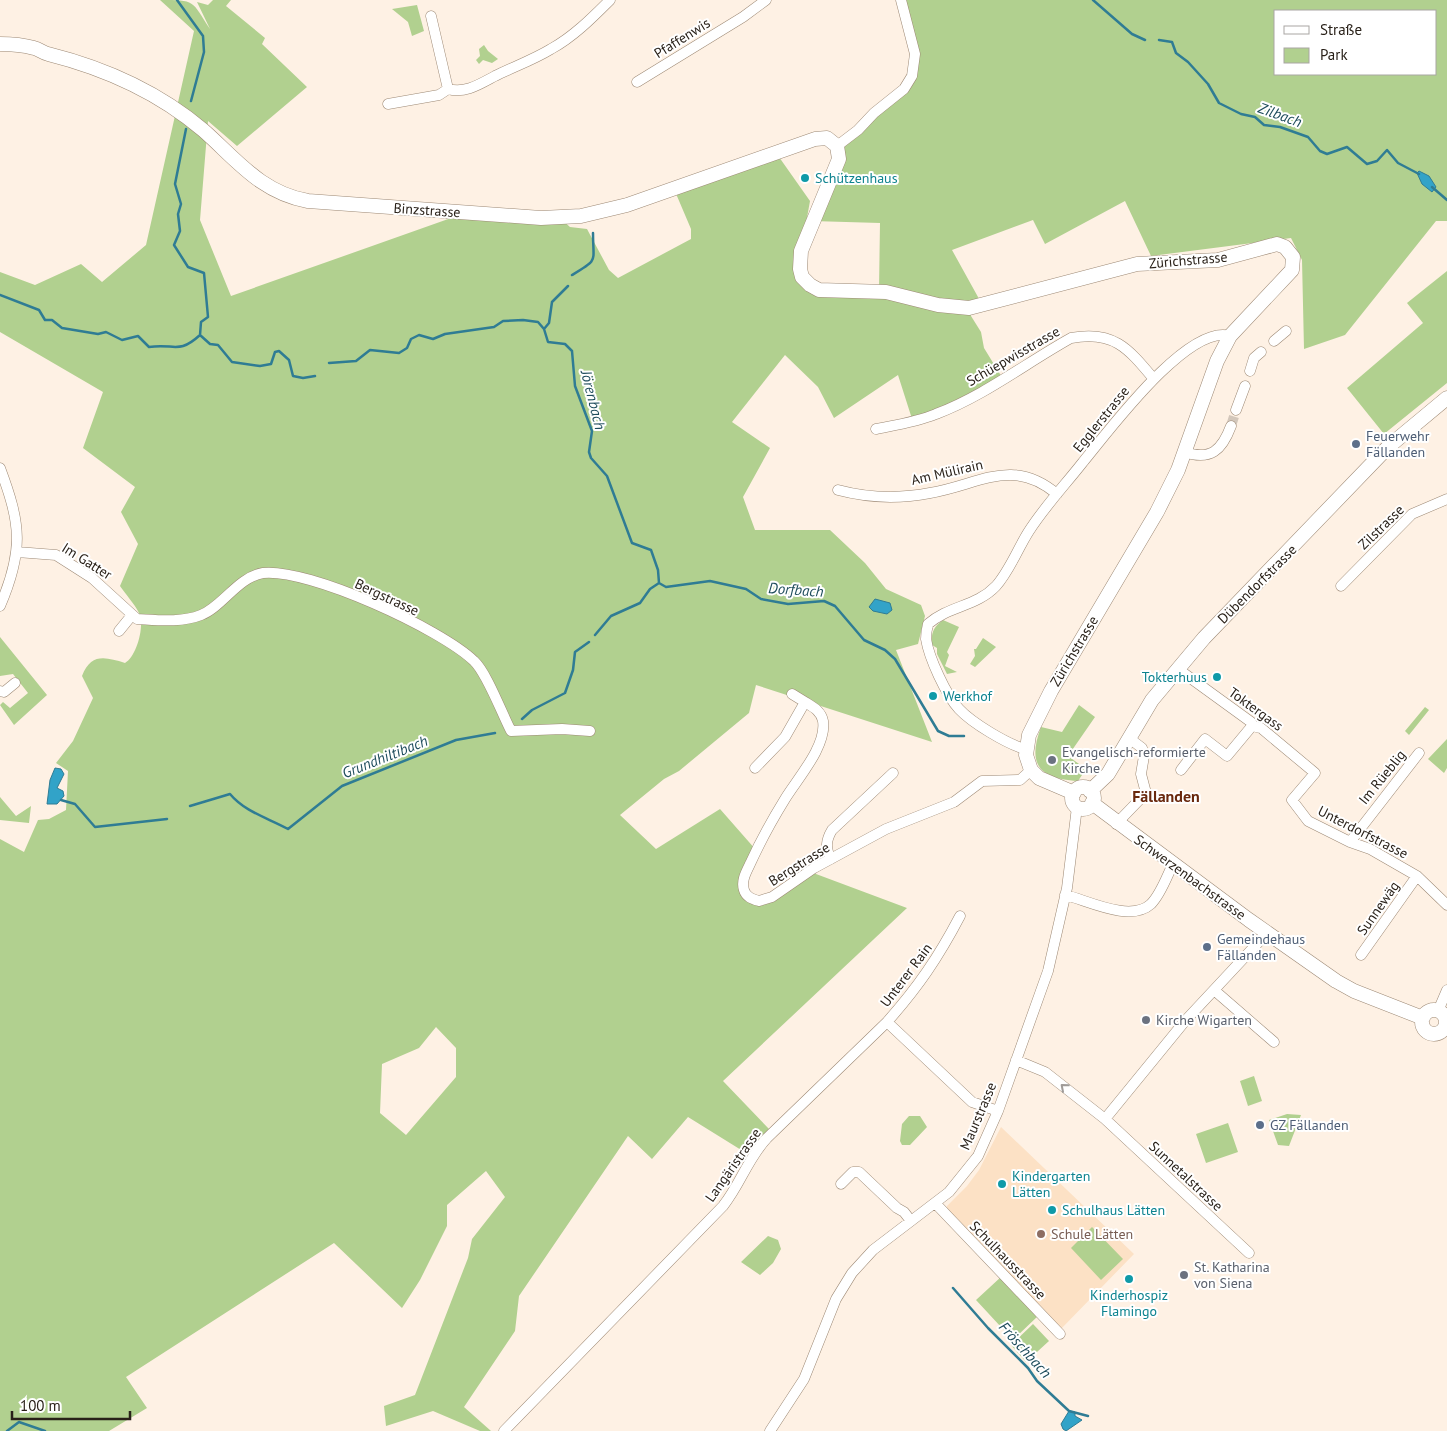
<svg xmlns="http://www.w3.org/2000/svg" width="1447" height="1431" font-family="'PT Sans',sans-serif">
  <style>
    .built { fill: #fce1c5 }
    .green { fill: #b1d08f; fill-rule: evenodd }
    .water { fill: #32a3c8; stroke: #2f7c94 }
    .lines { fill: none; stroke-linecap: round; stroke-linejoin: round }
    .stream { stroke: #2f7c94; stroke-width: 2.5 }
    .minor-tunnel { stroke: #d3c7bb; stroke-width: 10; stroke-dasharray: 10 5; stroke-linecap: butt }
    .minor-casing { stroke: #9d8975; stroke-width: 11 }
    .major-casing { stroke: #9d8975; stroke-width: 15 }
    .minor { stroke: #fff; stroke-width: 10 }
    .major { stroke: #fff; stroke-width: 14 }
    .oneway { stroke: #9f9b98 }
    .culture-dot { fill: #0f9aa8; stroke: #fff; stroke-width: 2 }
    .service-dot { fill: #5c6f8a; stroke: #fff; stroke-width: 2 }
    .worship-dot { fill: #6b7280; stroke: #fff; stroke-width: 2 }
    .education-dot { fill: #8d6e63; stroke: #fff; stroke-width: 2 }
    .labels { text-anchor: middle; stroke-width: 4; stroke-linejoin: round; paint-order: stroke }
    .street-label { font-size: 14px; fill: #292119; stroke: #fff }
    .culture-label { font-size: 14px; fill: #0d838f; stroke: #fff; text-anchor: start }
    .service-label { font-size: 14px; fill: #4e5e75; stroke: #fff; text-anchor: start }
    .worship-label { font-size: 14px; fill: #5b616d; stroke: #fff; text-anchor: start }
    .education-label { font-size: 14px; fill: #785e54; stroke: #fff; text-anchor: start }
    .water-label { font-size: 15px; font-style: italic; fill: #1e4c5c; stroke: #fff }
    .quarter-label { font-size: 16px; font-weight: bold; fill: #69290e; stroke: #fff }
  </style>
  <rect width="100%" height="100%" fill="#fef1e4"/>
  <path class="built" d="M1001 1127 1134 1254 1060 1330 947 1212V1206L967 1186 979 1170Z"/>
  <path class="green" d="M160 0C196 0 191 0 210 29L197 2 208 5 213 0H231L226 6 265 38 262 44 307 87 237 146 208 121 200 220 231 296 468 212 560 218 570 227 587 229 609 270 618 278 691 239V229L674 189 779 157 810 201 801 251 807 283 879 291 880 223 812 221 837 146 890 99 914 71 901 0H1447V221H1436L1345 335 1304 349 1302 260 1291 238 1151 256 1125 201 1045 244 1033 220 952 250 983 306 969 308 971 316 981 332 984 348 1003 379 913 422 898 375 834 418 818 387 785 355 732 422 770 448 743 497 755 530H830L865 563 886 589 921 605 925 616 918 644 896 650 932 742 756 685 749 713 679 771 664 779 620 815 656 849 720 809 756 850 744 877 748 896H767L808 871 907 908 723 1081 769 1129 746 1153 688 1117 652 1159 628 1136 519 1296 515 1331 464 1407 491 1431H480L433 1411 386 1426 384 1406 415 1395 468 1258 472 1239 505 1197 486 1171 447 1205V1226L420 1280 402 1308 334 1243 126 1377 147 1408 109 1431H0V839L24 852 38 820 49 819 66 810 68 771 56 763 73 741 93 698 82 676C91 653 105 657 125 663 137 656 145 625 139 613 134 603 126 595 120 586L138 544 121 512 135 487 83 448 103 392 0 332V272L35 285 81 264 102 282 146 245 194 31ZM1276 11H1436V74H1276ZM436 1027 456 1048V1077L406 1135 380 1113 382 1064 419 1048Z
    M417 5 424 31 412 36 408 22 392 9Z
    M484 45 488 51 498 59 492 63 483 60 479 64 476 60 480 56 479 49Z
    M1447 271V383L1384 434 1347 388 1423 323 1407 303Z
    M943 620 959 627 947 652 949 655 945 666 957 672 947 674 937 654V648L932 645C931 633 933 627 943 620Z
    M0 637 47 695 14 725 0 705 3 702 10 708 28 693 13 674 0 676Z
    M983 638 996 647 975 667 970 664 975 656 974 649H976Z
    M1079 705 1095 717 1068 756 1086 769 1078 781C1039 779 1027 764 1041 727L1062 732Z
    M1425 707 1429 710 1409 735 1405 731Z
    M1447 739V768L1444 773 1428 759Z
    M0 797 16 816 31 806 29 823 0 820Z
    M1254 1076 1262 1101 1248 1106 1240 1081Z
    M1287 1114 1301 1115 1289 1146 1278 1145 1269 1120Z
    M909 1116H920L927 1127 910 1145H902L900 1141 902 1124Z
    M1228 1123 1238 1152 1206 1163 1196 1134Z
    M1092 1227 1123 1259 1101 1280 1071 1248Z
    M768 1236 778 1240 781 1249 773 1263 760 1275 741 1262Z
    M1002 1276 1038 1316 1013 1340 976 1300Z
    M1033 1324 1049 1341 1026 1362 1011 1345Z"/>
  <path class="water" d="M1419 171 1429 176 1436 187 1432 192 1422 184 1417 173Z
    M875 599 890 603 892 610 887 614 873 611 869 607Z
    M55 768 61 769 64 774 57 788 63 791 64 796 57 804H47L50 780Z
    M1069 1411 1075 1412V1416L1082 1420 1066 1431 1063 1429 1061 1424Z"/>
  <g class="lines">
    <path class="stream" d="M177 0 203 36 204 52 191 101
      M1093 0 1132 34 1145 40
      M1159 40 1172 42 1176 53 1188 62 1208 84 1219 103 1241 114 1255 117 1264 125 1280 127 1308 137 1320 151 1327 154 1347 147 1367 164 1377 161 1387 150 1398 163 1419 174
      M186 129 175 184 181 204 178 214 180 231 174 245 188 267 204 273 208 317 201 322 200 335
      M1432 187 1447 200
      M572 275C599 259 593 263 593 233
      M0 295 39 310 45 320H52L62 328 98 334 106 332 122 340 138 336 149 347C175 343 178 355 200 335L210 344 218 345 232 362 260 366 271 364 275 352 279 351 289 360 293 376 303 378 315 376
      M544 329 549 323 552 302 568 286
      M329 363 356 361 370 350 399 353 407 348 411 339 419 335 433 339 445 334 494 327 503 321 523 320 538 322 544 329 548 342 565 344 572 351 575 386 592 431 589 452 591 458 607 476 632 543 651 550 658 570 659 583
      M659 583 666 587 710 581 746 589 761 599 788 604 824 601 835 606 864 640 885 650 895 659 938 731 949 736H964
      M595 635 611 616 640 603 650 589 659 583
      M522 719 532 710 565 693 573 670 575 652 589 642
      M61 800 75 804 95 827 167 819
      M190 806 230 794C245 812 268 818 288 829L342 786 456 740 495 733
      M953 1288 988 1328 1028 1368 1037 1381 1069 1411 1088 1416
      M7 1431 19 1422 45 1431"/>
    <path class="minor-tunnel" d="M1231 426 1236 410"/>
    <g class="minor-casing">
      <path id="minor" d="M431 16 448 89
        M637 82 743 17 766 0
        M388 104 439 95 448 89C465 94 480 84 495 76 513 67 533 60 551 49 573 37 592 18 610 0
        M837 146 858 130 874 113 904 89 912 76 915 54 901 0
        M1274 341 1286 331
        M1250 371 1254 358 1261 352
        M1236 410 1245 386
        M876 429C896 425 917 422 936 414 984 396 1026 363 1071 338 1113 330 1128 348 1153 378
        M1184 452C1211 461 1222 450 1231 426
        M0 468C21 524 24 550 0 606
        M838 490C868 498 899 499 930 493 979 485 1012 456 1057 494
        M17 552 56 555 92 578 137 619C157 620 181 623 201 615 222 607 238 577 263 573 309 568 441 629 474 661 487 673 502 714 511 731L562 729 590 731
        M1341 586 1412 514 1447 499
        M119 631 132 615
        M1178 669 1251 722 1252 726 1261 728 1315 773 1292 800 1308 821 1350 842 1370 849 1417 876 1447 905
        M0 691 4 692 15 683
        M792 694 805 702
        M1025 749C1007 744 972 723 959 709 946 695 929 658 926 639 926 634 927 628 928 624 950 605 976 607 996 586 1010 570 1018 548 1029 531 1045 506 1065 485 1083 462 1108 432 1188 323 1230 336
        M755 768 785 737 805 702C813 707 821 711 823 721 827 746 797 779 785 799 772 820 760 842 750 864 746 872 741 881 744 890 746 897 752 899 759 901L772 897 814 868 886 829 954 802 982 781 1020 780 1031 770
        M1181 770 1205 739 1227 756 1252 726
        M1116 824 1146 793 1141 774 1144 756 1142 748 1129 738
        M1350 842 1419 753
        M831 859C825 848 826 840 832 830L893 773
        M1065 895C1087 900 1130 923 1151 904 1161 894 1167 876 1173 864
        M1361 955 1417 876
        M1214 990 1274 1042
        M1438 1011 1447 990
        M887 1022C918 987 938 958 960 916
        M1016 1060 1045 1072 1105 1119 1249 1253
        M1105 1119 1185 1021 1268 932
        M841 1184 853 1172H859L897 1208 904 1212 911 1221
        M936 1204 1060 1334
        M504 1431 723 1206C740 1185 748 1158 767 1138L887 1022 972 1102 998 1111
        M770 1431 804 1379 836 1299 852 1273 873 1250 949 1192 978 1156 998 1111 1048 971 1067 888 1077 807"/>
    </g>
    <g class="major-casing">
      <path id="major" d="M0 44C11 44 23 45 34 48 39 49 43 53 48 54 104 68 158 92 203 130 236 159 261 193 308 201L541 218 581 216 627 205 815 139 827 138 837 146 839 159 801 251 800 269 802 277 810 285 819 290 886 292 938 305 969 308 1137 264 1218 260 1277 244 1285 247 1293 257 1292 270 1230 336 1217 361 1178 470 1157 512 1051 691 1029 735 1026 755 1031 770 1039 778 1074 793
        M1072 798a11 11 0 1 1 22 0a11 11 0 1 1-22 0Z
        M1090 791 1108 774 1152 700 1204 638 1388 447 1447 398
        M1092 803 1249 920 1336 981 1354 991 1423 1018
        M1422 1022a12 12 0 1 1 24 0a12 12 0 1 1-24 0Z"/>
    </g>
    <use href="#minor" class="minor"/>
    <use href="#major" class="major"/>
  </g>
  <defs><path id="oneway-chevron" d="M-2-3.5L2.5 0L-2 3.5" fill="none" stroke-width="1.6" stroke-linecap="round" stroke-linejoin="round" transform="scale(1.25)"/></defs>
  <use class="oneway" href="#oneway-chevron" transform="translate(1064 1087) rotate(-139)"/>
  <g class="culture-dot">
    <circle cx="805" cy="178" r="5"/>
    <circle cx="1217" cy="677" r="5"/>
    <circle cx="933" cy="696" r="5"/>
    <circle cx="1002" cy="1184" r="5"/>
    <circle cx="1052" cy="1210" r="5"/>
    <circle cx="1129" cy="1279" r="5"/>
  </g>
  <g class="service-dot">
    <circle cx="1356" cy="444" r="5"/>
    <circle cx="1207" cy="947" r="5"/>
    <circle cx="1260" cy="1125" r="5"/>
  </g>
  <g class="worship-dot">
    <circle cx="1052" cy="760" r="5"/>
    <circle cx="1146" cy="1020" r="5"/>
    <circle cx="1184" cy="1275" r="5"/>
  </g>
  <circle class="education-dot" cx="1041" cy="1234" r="5"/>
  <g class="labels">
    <g class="street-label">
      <text transform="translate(682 38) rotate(-32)" y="5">Pfaffenwis</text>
      <text transform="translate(427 210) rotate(4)" y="5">Binzstrasse</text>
      <text transform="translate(1188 260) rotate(-5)" y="5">Zürichstrasse</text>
      <text transform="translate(1013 356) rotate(-30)" y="5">Schüepwisstrasse</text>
      <text transform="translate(1101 419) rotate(-51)" y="5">Egglerstrasse</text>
      <text transform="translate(947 472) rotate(-13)" y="5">Am Mülirain</text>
      <text transform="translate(1381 527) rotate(-44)" y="5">Zilstrasse</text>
      <text transform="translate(87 561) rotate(32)" y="5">Im Gatter</text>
      <text transform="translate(1257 584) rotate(-45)" y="5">Dübendorfstrasse</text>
      <text transform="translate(387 597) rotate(25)" y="5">Bergstrasse</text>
      <text transform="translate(1074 651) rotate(-59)" y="5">Zürichstrasse</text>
      <text transform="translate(1256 709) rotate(36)" y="5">Toktergass</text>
      <text transform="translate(1382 777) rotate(-51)" y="5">Im Rüeblig</text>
      <text transform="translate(1363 832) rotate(27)" y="5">Unterdorfstrasse</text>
      <text transform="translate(799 864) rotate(-32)" y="5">Bergstrasse</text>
      <text transform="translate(1190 877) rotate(36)" y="5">Schwerzenbachstrasse</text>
      <text transform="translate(1378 908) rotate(-55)" y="5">Sunnewäg</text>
      <text transform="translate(906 975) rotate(-53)" y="5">Unterer Rain</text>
      <text transform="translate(978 1116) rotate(-67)" y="5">Maurstrasse</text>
      <text transform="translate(733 1165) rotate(-55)" y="5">Langäristrasse</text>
      <text transform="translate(1186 1176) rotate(43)" y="5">Sunnetalstrasse</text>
      <text transform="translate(1008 1260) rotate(46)" y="5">Schulhausstrasse</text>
    </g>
    <g class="culture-label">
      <text x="815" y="183">Schützenhaus</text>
      <text x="1207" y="682" text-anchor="end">Tokterhuus</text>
      <text x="943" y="701">Werkhof</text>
      <text x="1012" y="1181">Kindergarten<tspan x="1012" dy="16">Lätten</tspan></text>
      <text x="1062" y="1215">Schulhaus Lätten</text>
      <text x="1129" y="1300" text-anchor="middle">Kinderhospiz<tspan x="1129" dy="16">Flamingo</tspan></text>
    </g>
    <g class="service-label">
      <text x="1366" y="441">Feuerwehr<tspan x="1366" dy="16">Fällanden</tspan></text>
      <text x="1217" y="944">Gemeindehaus<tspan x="1217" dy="16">Fällanden</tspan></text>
      <text x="1270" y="1130">GZ Fällanden</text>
    </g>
    <g class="worship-label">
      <text x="1062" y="757">Evangelisch-reformierte<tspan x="1062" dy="16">Kirche</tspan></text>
      <text x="1156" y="1025">Kirche Wigarten</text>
      <text x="1194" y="1272">St. Katharina<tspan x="1194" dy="16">von Siena</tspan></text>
    </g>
    <g class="education-label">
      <text x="1051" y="1239">Schule Lätten</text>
    </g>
    <g class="water-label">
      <text transform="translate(1280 115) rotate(20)" y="5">Zilbach</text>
      <text transform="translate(593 400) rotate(76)" y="5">Jörenbach</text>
      <text transform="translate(796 590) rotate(4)" y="5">Dorfbach</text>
      <text transform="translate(385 757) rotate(-22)" y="5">Grundhiltibach</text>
      <text transform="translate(1025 1350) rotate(48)" y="5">Fröschbach</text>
    </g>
    <g class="quarter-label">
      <text x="1166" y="802">Fällanden</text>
    </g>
  </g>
  <rect x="1274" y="10" width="162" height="65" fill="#ffffff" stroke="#a9a6a3"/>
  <rect x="1284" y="26" width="25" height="8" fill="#ffffff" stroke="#a9a6a3"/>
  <text x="1320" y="35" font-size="15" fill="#292119">Straße</text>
  <rect x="1284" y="48" width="25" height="15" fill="#b1d08f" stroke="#a9a6a3"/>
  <text x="1320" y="60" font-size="15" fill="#292119">Park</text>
  <path d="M12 1411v8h118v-8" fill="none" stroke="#292119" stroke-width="2.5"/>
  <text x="20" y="1411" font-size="15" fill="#292119" stroke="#ffffff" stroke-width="4" paint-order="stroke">100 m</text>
</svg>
